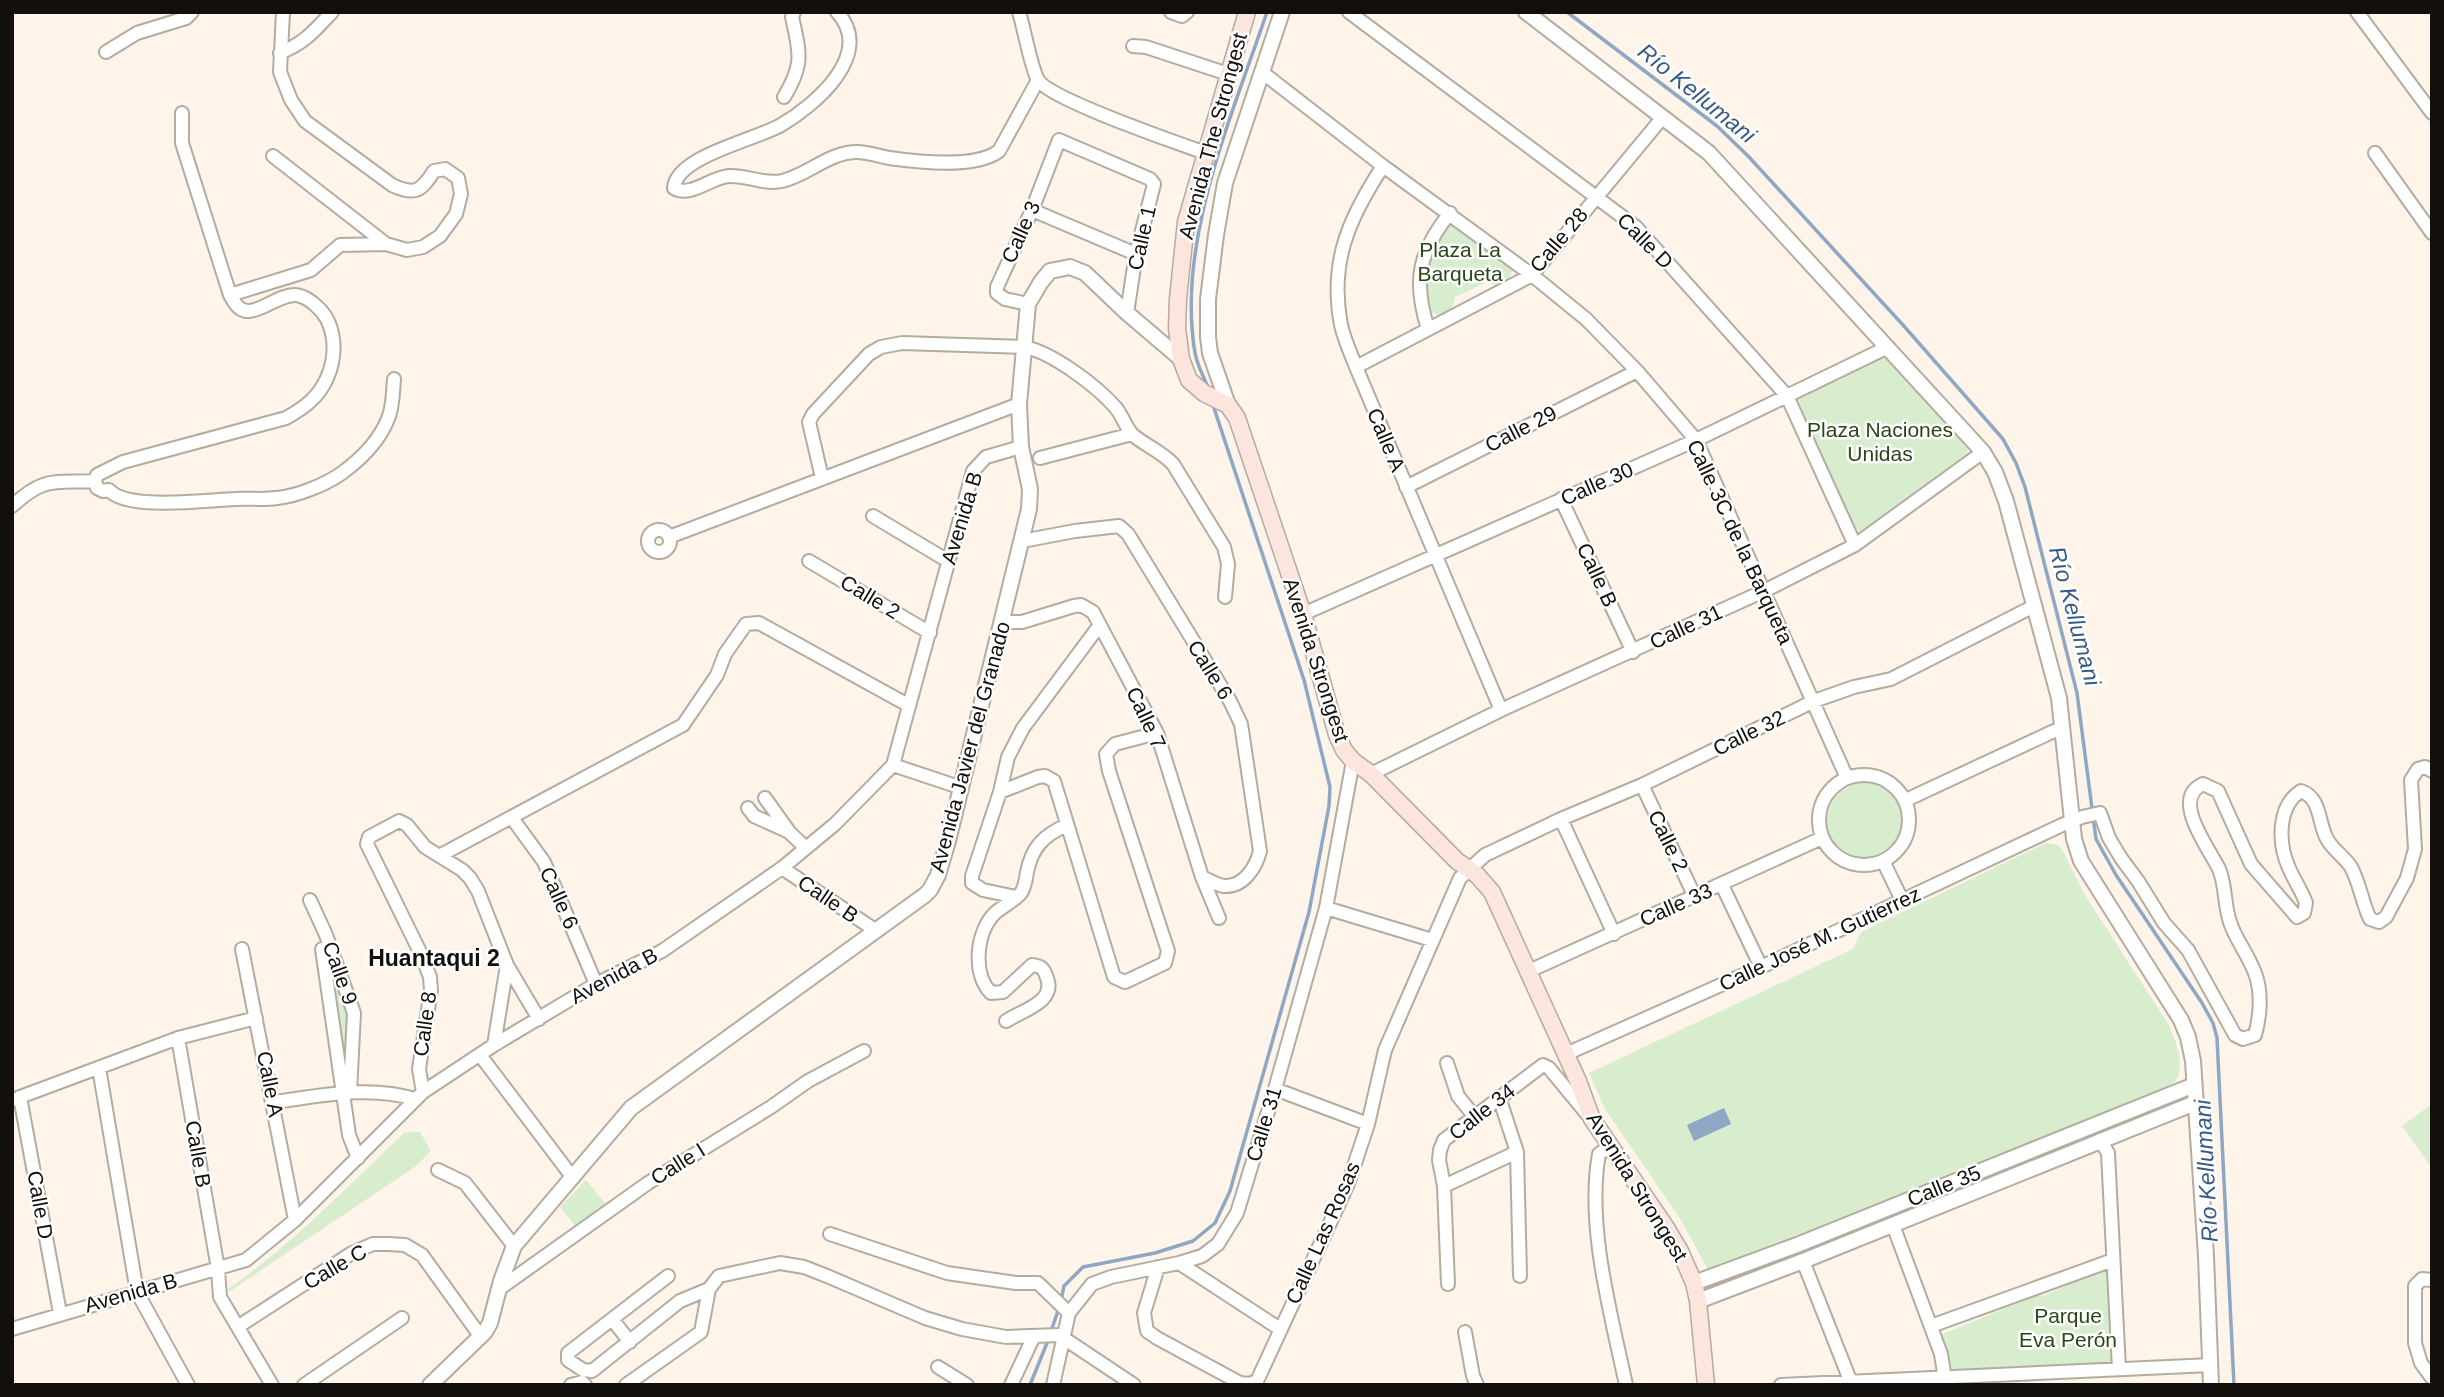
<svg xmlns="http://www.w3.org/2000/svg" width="2444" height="1397" font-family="Arial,sans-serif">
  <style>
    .green { fill: #d7edcd }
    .water { fill: #8ea7c4 }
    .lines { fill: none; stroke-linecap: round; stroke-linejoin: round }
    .stream { stroke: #8ea7c4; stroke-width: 3.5 }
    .minor-casing { stroke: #b4aba1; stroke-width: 16 }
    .tertiary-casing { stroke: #b4aba1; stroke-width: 18 }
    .secondary-casing { stroke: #b4aba1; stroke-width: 19 }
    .minor { stroke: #fff; stroke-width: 12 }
    .tertiary { stroke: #fff; stroke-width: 14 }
    .secondary { stroke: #fce5dc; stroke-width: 16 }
    .labels { text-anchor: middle; stroke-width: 5; stroke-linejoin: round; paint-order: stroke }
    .street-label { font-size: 21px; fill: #120f0c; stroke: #fff }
    .park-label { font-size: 21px; fill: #294617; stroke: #fff }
    .water-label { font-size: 23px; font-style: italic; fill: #355a84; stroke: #fff }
    .neighbourhood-label { font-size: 23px; font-weight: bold; fill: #120f0c; stroke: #fff }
  </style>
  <rect width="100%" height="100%" fill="#fef4ea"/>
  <path class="green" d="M1455 225 1509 263 1513 270 1508 280 1496 286 1487 282 1455 297 1452 310 1441 316 1429 312C1423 281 1425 268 1439 240 1444 232 1446 227 1455 225Z
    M1882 358 1887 359 1968 448 1967 453 1861 531 1852 529 1796 403 1798 398Z
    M1827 821a38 38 0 1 1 76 0a38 38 0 1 1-76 0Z
    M2046 843 2058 845 2063 851 2085 895 2167 1022C2176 1040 2188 1069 2172 1086L2073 1127 1965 1167 1790 1240 1708 1270 1681 1220 1605 1109 1589 1073 1853 949 1861 932Z
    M325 950 349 1016 346 1084Z
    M2432 1104V1168L2402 1126Z
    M405 1132H420L431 1151 416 1166 229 1292 228 1289C293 1244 348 1186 405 1132Z
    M586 1180 609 1208 580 1232 560 1207Z
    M2108 1268 2111 1273 2110 1319 2113 1323 2115 1362 2112 1365 1954 1376 1942 1334 2038 1295 2043 1296 2068 1285 2071 1280Z"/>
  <path class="water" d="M1724 1108 1731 1124 1694 1141 1687 1125Z"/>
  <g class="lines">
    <path class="stream" d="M1567 12 1717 126 1749 157 1903 325 2003 439 2016 463 2025 487 2077 693 2096 839 2116 875 2202 1003 2213 1023 2217 1038 2234 1385
      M1208 388C1204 377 1197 365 1195 353 1176 242 1232 116 1267 12
      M1061 1301 1064 1286 1083 1267 1155 1253 1193 1241 1215 1223 1230 1191 1309 912 1329 806 1330 787 1304 680 1212 402
      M1051 1331 1059 1308
      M1030 1385 1049 1338"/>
    <g class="minor-casing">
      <path id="minor" d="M837 12C876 54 815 105 781 125 758 139 676 156 674 188 691 198 711 177 729 176 747 175 764 185 782 181 808 175 829 152 857 152 867 152 879 156 889 158 918 162 975 169 999 151L1038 80
        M1019 12C1024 28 1031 68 1038 80 1051 100 1176 142 1205 153
        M1171 12 1182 16 1187 12
        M1349 12 1636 227 1787 396 1855 545
        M2357 12 2432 113
        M1133 46 1146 47 1228 74
        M106 52 137 33 186 18 192 12
        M280 53C306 42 314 31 332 12
        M1263 73 1383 166 1532 275 1586 319 1637 371 1696 440 1847 778
        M784 97C804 64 800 53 792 17L794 12
        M182 113V143L230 295C234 302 239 312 249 311 264 310 279 295 295 295 301 295 310 300 314 304 336 321 338 353 327 378 319 397 304 408 286 418L123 462 97 475 95 481 97 488 103 491 109 490C127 511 208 500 235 499 249 498 263 500 277 498 297 496 325 485 342 473 361 459 381 439 389 416 393 405 393 391 394 379
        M2375 153 2432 233
        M273 156 386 244
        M1383 166C1349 218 1329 262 1341 325 1344 339 1351 354 1356 367L1501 710
        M1032 210 1136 254
        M230 295 311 270 340 245 386 244 407 250 423 247 440 236 456 214 461 194 458 178 445 169 434 171C421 191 415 196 392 185L305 121 291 100 280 72 283 12
        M1028 304 1005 299 997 293V287L1032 210 1059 140 1150 179 1154 184 1136 254 1127 313
        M1428 329C1413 282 1418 252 1450 213
        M1356 367 1532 275 1663 117
        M1040 458 1132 434
        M822 478 809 422 813 414 869 354 881 347 902 343 1025 347C1053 353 1097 386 1116 408 1122 415 1127 430 1133 435 1146 446 1161 451 1173 464L1224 547 1228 564 1225 597
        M1406 487 1637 371
        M1561 499 1633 652
        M12 506C45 476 53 483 95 481
        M873 516 948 561
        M648 541a11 11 0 1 1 22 0a11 11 0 1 1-22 0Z
        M669 537 1019 404
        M1022 541 1075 531 1119 526 1128 534 1230 701 1241 724 1260 851C1256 867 1244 887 1224 886 1217 885 1209 880 1202 877
        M809 561 930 633
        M1303 614 1696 440 1888 347
        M1003 622H1022L1074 606 1081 605 1093 612 1157 733 1202 877 1219 918
        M893 765 962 788
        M1371 774 1501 710 1764 591 1855 545 1983 452
        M1819 820a45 45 0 1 1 90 0a45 45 0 1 1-90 0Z
        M1642 785 1695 897
        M1000 792 1038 777 1045 776 1054 781 1114 977 1125 982 1165 963 1168 951 1109 771 1106 754 1115 744 1157 733
        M765 798 790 833 806 848
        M1906 800 2054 731H2063
        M748 808 754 816 787 831
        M512 818 544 862 596 984
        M1561 819 1614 934
        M439 856 683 725 717 675 725 654 746 624 759 623 908 705
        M1883 861 1902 900
        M782 868 875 930
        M1722 885 1761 967
        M1016 897 983 890 972 883V876L1000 792 1008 757 1023 728 1099 626
        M310 900 326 935 354 1013 350 1092
        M1326 908 1432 940
        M242 949 295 1220
        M322 949 349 1135 358 1158
        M1529 971 1822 838
        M1006 1021C1023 1010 1056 1002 1047 978 1044 969 1042 966 1032 965L1003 992 991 993C972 974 976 932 995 913 1003 906 1014 901 1021 893 1025 887 1026 879 1027 872 1032 847 1044 835 1067 825
        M178 1038 218 1269 220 1297 272 1385
        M494 1045 507 965
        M1566 1054 1761 967 2062 825 2082 817 2100 813 2109 838 2121 858 2138 881 2164 923 2188 950 2235 1035 2243 1039 2255 1035C2260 1017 2262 994 2256 976 2250 957 2235 939 2230 922 2224 905 2226 885 2219 869 2209 848 2170 799 2203 784L2218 791 2251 864 2297 917 2304 913 2306 903C2302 891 2294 880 2289 868 2278 844 2277 806 2301 791 2321 798 2318 821 2326 837 2331 849 2344 856 2351 867 2360 884 2362 902 2370 919L2379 922 2386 917 2407 878 2415 849 2411 780 2418 769 2425 767 2432 771
        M480 1055 573 1178
        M1447 1063 1458 1096 1474 1116
        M99 1068 137 1292 188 1385
        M1275 1089 1368 1124
        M423 1092 419 1069 431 990 430 977 422 956 367 844 369 837 399 821 407 825 425 847 462 870 470 878 478 891 507 965 539 1019
        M20 1097 60 1313
        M1499 1097 1517 1152 1520 1276
        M12 1100 178 1038 256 1018
        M274 1102C321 1096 368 1085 415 1099
        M2100 1140 2108 1153 2119 1369
        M1610 1146 1599 1154C1586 1225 1611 1314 1626 1385
        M438 1170 465 1183 514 1246
        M1444 1186 1517 1152
        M1893 1225 1941 1354 1946 1385
        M830 1234 947 1273 1016 1283H1038L1069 1313
        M1803 1261 1850 1380
        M1179 1263 1280 1329
        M1158 1267 1144 1313 1147 1331 1157 1338 1240 1383 1249 1384 1257 1381 1348 1184 1368 1124 1385 1050 1460 878 1485 855 1561 819 1642 785 1814 701 1854 687 1891 679 2032 607
        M668 1276 568 1353V1360L583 1370 592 1371 680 1301 709 1289
        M2432 1280 2422 1279 2415 1286V1343L2421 1363 2432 1378
        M1448 1284 1444 1186 1439 1160 1440 1150 1444 1140 1543 1065 1549 1068 1587 1114
        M499 1289 648 1183 771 1107 808 1081 864 1051
        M612 1319 630 1342
        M239 1326 352 1253 373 1244H388L405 1245 422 1255 481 1337
        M1931 1326 2113 1260
        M12 1329 246 1260 295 1220 423 1092 494 1045 596 984 662 951 782 868 835 824 893 765 973 471 986 457 1021 447
        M1465 1332 1473 1376 1477 1385
        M938 1367 967 1385
        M304 1385 402 1318
        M571 1385 582 1382 585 1385
        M626 1385 701 1332 709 1289 719 1276 780 1263 804 1267 827 1276 925 1318 962 1329 1006 1337 1059 1335 1134 1385
        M1011 1385 1034 1336
        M1053 1385 1069 1313 1092 1284 1111 1277 1179 1263 1202 1256 1218 1244 1237 1213 1275 1089 1326 908 1353 761
        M1781 1385 2211 1365"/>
    </g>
    <g class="tertiary-casing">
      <path id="tertiary" d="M1526 12 1709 153 1983 452 1995 472 2006 501 2059 698 2074 839 2081 861 2181 1020 2188 1037 2193 1061 2206 1256 2211 1385
        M1228 405 1210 353 1208 337V299L1216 235 1225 183 1282 12
        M1694 1283 1797 1245 2194 1085
        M1698 1301 1803 1261 2195 1103
        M430 1385 485 1332 490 1323 501 1281 514 1246 631 1108 925 895 930 890 938 875 948 841 1029 509 1030 489 1021 447 1019 404 1028 304 1041 282 1050 271 1070 267 1085 273 1127 313 1181 359"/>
    </g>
    <g class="secondary-casing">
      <path id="secondary" d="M1247 12 1186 222 1178 299 1177 328 1181 359 1189 380 1204 393 1228 405 1237 418 1303 614 1337 735 1344 750 1353 761 1371 774 1457 861 1477 875 1492 892 1578 1081 1592 1119 1665 1226 1680 1251 1694 1283 1698 1301 1706 1385"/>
    </g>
    <use href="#minor" class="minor"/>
    <use href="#tertiary" class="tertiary"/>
    <use href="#secondary" class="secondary"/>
  </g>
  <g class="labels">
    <g class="street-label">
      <text transform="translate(1213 136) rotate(-75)" y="7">Avenida The Strongest</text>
      <text transform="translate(1021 232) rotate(-66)" y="7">Calle 3</text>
      <text transform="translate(1142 238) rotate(-77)" y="7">Calle 1</text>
      <text transform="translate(1559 240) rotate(-50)" y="7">Calle 28</text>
      <text transform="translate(1645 241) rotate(45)" y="7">Calle D</text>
      <text transform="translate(1521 429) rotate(-27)" y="7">Calle 29</text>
      <text transform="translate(1386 440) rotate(67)" y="7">Calle A</text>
      <text transform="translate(1597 484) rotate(-24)" y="7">Calle 30</text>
      <text transform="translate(962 518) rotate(-73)" y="7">Avenida B</text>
      <text transform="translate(1740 542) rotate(65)" y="7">Calle 3C de la Barqueta</text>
      <text transform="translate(1597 575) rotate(65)" y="7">Calle B</text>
      <text transform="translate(870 597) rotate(31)" y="7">Calle 2</text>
      <text transform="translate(1686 627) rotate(-25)" y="7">Calle 31</text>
      <text transform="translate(1316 660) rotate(72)" y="7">Avenida Strongest</text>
      <text transform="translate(1210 670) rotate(58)" y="7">Calle 6</text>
      <text transform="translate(1146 718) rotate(65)" y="7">Calle 7</text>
      <text transform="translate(1749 733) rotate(-26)" y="7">Calle 32</text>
      <text transform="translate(970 747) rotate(-75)" y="7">Avenida Javier del Granado</text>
      <text transform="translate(1668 841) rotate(64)" y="7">Calle 2</text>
      <text transform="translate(559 898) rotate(66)" y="7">Calle 6</text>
      <text transform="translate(828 899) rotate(34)" y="7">Calle B</text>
      <text transform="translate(1676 905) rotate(-24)" y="7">Calle 33</text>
      <text transform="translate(1820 939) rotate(-25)" y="7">Calle José M. Gutierrez</text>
      <text transform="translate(340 973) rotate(70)" y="7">Calle 9</text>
      <text transform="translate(614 976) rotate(-28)" y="7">Avenida B</text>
      <text transform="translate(425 1024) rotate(-82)" y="7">Calle 8</text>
      <text transform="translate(270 1084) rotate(79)" y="7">Calle A</text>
      <text transform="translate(1482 1112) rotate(-38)" y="7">Calle 34</text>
      <text transform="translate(1264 1124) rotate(-73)" y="7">Calle 31</text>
      <text transform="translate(198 1154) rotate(80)" y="7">Calle B</text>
      <text transform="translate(678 1164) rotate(-32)" y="7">Calle I</text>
      <text transform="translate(1944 1186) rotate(-22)" y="7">Calle 35</text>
      <text transform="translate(1637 1187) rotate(58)" y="7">Avenida Strongest</text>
      <text transform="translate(40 1205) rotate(80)" y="7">Calle D</text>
      <text transform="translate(1323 1233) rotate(-66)" y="7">Calle Las Rosas</text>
      <text transform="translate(335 1267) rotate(-30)" y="7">Calle C</text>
      <text transform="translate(131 1293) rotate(-16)" y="7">Avenida B</text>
    </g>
    <g class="park-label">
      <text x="1460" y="257">Plaza La<tspan x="1460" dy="24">Barqueta</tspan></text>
      <text x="1880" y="437">Plaza Naciones<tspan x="1880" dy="24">Unidas</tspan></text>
      <text x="2068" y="1323">Parque<tspan x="2068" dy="24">Eva Perón</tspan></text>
    </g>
    <g class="water-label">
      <text transform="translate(1697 93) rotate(39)" y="8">Río Kellumani</text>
      <text transform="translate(2075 616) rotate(75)" y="8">Río Kellumani</text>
      <text transform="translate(2206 1171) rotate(-93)" y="8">Río Kellumani</text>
    </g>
    <g class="neighbourhood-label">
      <text x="434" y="966">Huantaqui 2</text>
    </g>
  </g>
  <rect width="2444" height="1397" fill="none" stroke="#120f0c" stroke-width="28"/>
</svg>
